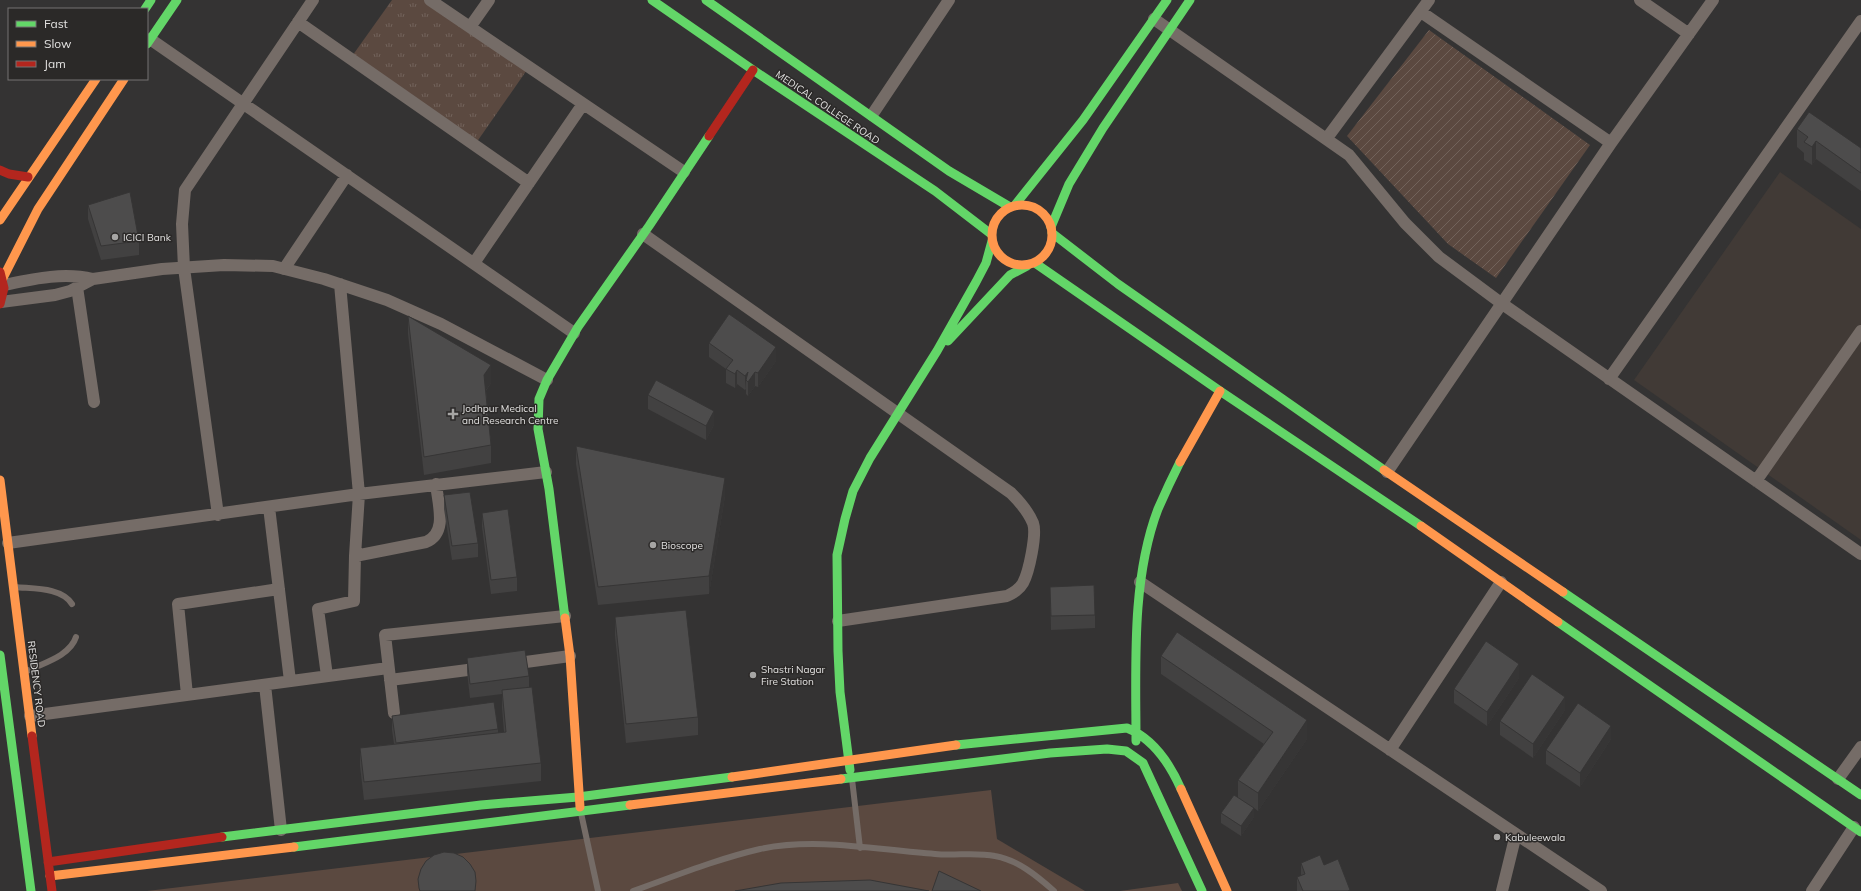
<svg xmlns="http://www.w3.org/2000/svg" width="1861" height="891" font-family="Mulish,sans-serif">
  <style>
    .built { fill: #413a36 }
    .park { fill: url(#park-tufts) }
    .garden { fill: url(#garden-furrows) }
    .pitch { fill: #5b4940 }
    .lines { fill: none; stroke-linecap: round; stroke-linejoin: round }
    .lane { stroke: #756c67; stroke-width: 6 }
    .street { stroke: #756c67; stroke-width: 12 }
    .fast { stroke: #63d668; stroke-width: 9 }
    .slow { stroke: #ff974d; stroke-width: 9 }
    .jam { stroke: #b3261e; stroke-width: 9 }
    .wall { fill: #424141 }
    .shaded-wall { fill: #363535 }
    .building { fill: #4d4c4c; stroke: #363535 }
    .poi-dot { fill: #a6a5a4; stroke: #2b2928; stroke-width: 1.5 }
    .labels { text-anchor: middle; stroke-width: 3; stroke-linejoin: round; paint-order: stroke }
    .street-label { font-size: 10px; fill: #e3e2e1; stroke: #2b2928 }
    .poi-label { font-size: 10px; fill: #e3e2e1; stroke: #2b2928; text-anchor: start }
  </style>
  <defs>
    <pattern id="park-tufts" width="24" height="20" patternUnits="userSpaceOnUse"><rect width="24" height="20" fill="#5b4940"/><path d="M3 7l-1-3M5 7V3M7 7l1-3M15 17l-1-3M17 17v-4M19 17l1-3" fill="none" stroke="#72635b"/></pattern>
    <pattern id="garden-furrows" width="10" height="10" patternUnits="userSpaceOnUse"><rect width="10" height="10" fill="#5b4940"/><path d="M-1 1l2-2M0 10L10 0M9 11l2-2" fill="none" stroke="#72635b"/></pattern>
  </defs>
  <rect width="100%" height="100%" fill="#343333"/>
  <path class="built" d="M1780 172 1861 229V540L1634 380Z"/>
  <path class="park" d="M392 0H430L529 67 474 146 350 59Z"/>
  <path class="garden" d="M1429 30 1590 145 1496 278 1448 244 1347 136Z"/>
  <path class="pitch" d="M991 790 997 839 1085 891H147Z
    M1178 883 1182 891H1120Z"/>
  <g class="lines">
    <path class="lane" d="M15 587C33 589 61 587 72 604
      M27 671C43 663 70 656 76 637
      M852 779 860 848
      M581 813 598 891
      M633 891C675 876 717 859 760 849 817 837 877 850 935 854 955 856 975 852 995 856 1018 860 1037 876 1054 891"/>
    <path class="street" d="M430 0 684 172
      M1640 0 1689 34
      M1421 12 1611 143
      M1154 19 1349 155 1405 223 1439 257 1501 303 1861 554
      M298 22 529 183
      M470 27 489 0
      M150 39 574 333
      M872 115 949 0
      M1327 138 1429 0
      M643 234 1011 493C1020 502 1028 511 1033 523 1037 534 1029 572 1023 583 1019 590 1013 593 1007 596L838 621
      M474 263 583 104
      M284 269 347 175
      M340 284 359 494 355 556 426 542C448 533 438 504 436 484
      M4 285C33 279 63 272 93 279
      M77 287 94 402
      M1 302 55 295 70 291 93 279 162 269 224 265 273 266 324 279 387 300 441 324 547 380
      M1609 379 1861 21
      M1387 472 1611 143 1713 0
      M1756 481 1861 331
      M269 507 290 681
      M218 515 184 268 182 224 185 190 313 0
      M8 543 359 494 546 472
      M1140 582 1601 891
      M511 664 570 656
      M327 676 318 609 354 601 355 556
      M390 680 483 668
      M265 685 281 830
      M187 695 178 604 279 589
      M394 713 385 635 565 616
      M30 716 388 668
      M1390 750 1501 582
      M1838 779 1861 747
      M1502 891 1516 834
      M1812 891 1854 827"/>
    <path class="fast" d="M652 0 753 70 935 191 991 234
      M706 0 949 171 1010 207
      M145 9 151 0
      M147 44 177 0
      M1015 205 1083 120 1167 0
      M1051 227 1069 184 1103 128 1190 0
      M1052 233 1118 284 1384 470
      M1035 263 1220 391 1421 526
      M948 341 1010 275 1027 266
      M1563 592 1861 795
      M565 618 549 489 538 429 539 399 547 380 578 327 649 226 709 136
      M1558 622 1861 832
      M0 655 31 891
      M1136 741C1136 667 1131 580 1158 509 1165 493 1172 478 1180 462
      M956 745 1127 728C1154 739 1170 764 1181 789
      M850 770 840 692 838 651 837 555 845 519 853 491 870 458 937 351 976 282 986 263 992 241
      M841 779 1050 753 1107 749 1126 751 1143 763 1202 891
      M222 837 481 805 578 797 732 777
      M294 847 630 805"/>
    <path class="slow" d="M992 235a30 30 0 1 1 60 0a30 30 0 1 1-60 0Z
      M0 220 96 79
      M3 278 38 209 124 79
      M1180 462 1220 391
      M1384 470 1563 592
      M0 480 32 736
      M1421 526 1558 622
      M565 618 570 656 580 807
      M732 777 956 745
      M1181 789 1227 891
      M630 805 841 779
      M50 876 294 847"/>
    <path class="jam" d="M709 136 753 70
      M0 170 9 174 28 177
      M0 272 4 288 0 304
      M32 736 52 891
      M48 862 222 837"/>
  </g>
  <path class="wall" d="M1797 129 1861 148V191L1816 159 1812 165 1804 160V153L1797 147Z
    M88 205 139 241V255L101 260 88 219Z
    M408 316 491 383 486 391 491 445V463L424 475 408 334Z
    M709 343 776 361 758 387 755 386 748 396 746 394V389L745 390 737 384 735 388 726 383V369L709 357Z
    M648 395 714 425 706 440 648 409Z
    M576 446 725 496 709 594 598 605 576 464Z
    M444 495 478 543V557L452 560 444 509Z
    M482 513 517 577V591L491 594 482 527Z
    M1050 587 1095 615V628L1051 630Z
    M615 617 698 717V735L626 743 615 636Z
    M1161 656 1307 739 1258 811 1254 808V817L1241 836 1221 823V813L1238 798V780L1264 744 1161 674Z
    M467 658 529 676V687L541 763V781L364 800 360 766V748L394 744 392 730V716L498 729V733L504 732 502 708V694L470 698 467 672Z
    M1519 678 1487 726 1454 703V689Z
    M1565 710 1533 758 1500 735V721Z
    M1611 739 1580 787 1546 764V750Z
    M1301 863 1324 865 1350 891H1297V877L1301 876Z"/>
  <path class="shaded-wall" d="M1816 141V159L1812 165V147Z
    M776 347V361L758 387V373Z
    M491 365V383L484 393V375Z
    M737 370V384L735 388V374Z
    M748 372 746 380 745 390V376Z
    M755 372V386L748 396V382Z
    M714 411V425L706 440V426Z
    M725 478V496L709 594V576Z
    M1519 664V678L1487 726V712Z
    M1565 697V710L1533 758V744Z
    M1307 720V739L1258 811V793Z
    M1611 726V739L1580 787V773Z
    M1254 808V817L1241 836V826Z"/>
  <path class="building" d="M1809 112 1861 148V173L1816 141 1812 147 1804 142 1808 137 1797 129Z
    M130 192 139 241 101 246 88 205Z
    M729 314 776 347 758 373 755 372 748 382 746 380 748 372 745 376 737 370 735 374 726 369 733 360 709 343Z
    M408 316 491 365 484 375 491 445 424 457Z
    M656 380 714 411 706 426 648 395Z
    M576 446 725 478 709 576 598 587Z
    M470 492 478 543 452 546 444 495Z
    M508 509 517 577 491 580 482 513Z
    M1094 585 1095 615 1051 616 1050 587Z
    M686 610 698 717 626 724 615 617Z
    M1177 632 1307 720 1258 793 1238 780 1273 732 1161 656Z
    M1486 641 1519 664 1487 712 1454 689Z
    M525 650 529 676 470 684 467 658Z
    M1532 674 1565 697 1533 744 1500 721Z
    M532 687 541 763 364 782 360 748 506 732 502 690Z
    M494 702 498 729 396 743 392 716Z
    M1578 703 1611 726 1580 773 1546 750Z
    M1234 795 1254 808 1241 826 1221 813Z
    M444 852 454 853 463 857 470 864 475 872 476 881 475 891H420L419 888 418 879 421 869 426 861 434 855Z
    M1320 855 1324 865 1338 859 1350 890 1348 891H1303L1297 877 1305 874 1301 863Z
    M939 871 981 891H932Z
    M870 880 929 891H735L781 883Z"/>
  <g class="poi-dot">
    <circle cx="115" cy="237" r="4"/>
    <path d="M451 408h4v4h4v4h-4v4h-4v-4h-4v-4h4z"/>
    <circle cx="653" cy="545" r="4"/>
    <circle cx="753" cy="675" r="4"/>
    <circle cx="1497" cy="837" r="4"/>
  </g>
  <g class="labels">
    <g class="street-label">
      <text transform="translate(828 107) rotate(34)" y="4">MEDICAL COLLEGE ROAD</text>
      <text transform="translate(37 684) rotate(83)" y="4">RESIDENCY ROAD</text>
    </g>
    <g class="poi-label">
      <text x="123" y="241">ICICI Bank</text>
      <text x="462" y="412">Jodhpur Medical<tspan x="462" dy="12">and Research Centre</tspan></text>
      <text x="661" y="549">Bioscope</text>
      <text x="761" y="673">Shastri Nagar<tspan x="761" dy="12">Fire Station</tspan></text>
      <text x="1505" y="841">Kabuleewala</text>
    </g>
  </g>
  <rect x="8" y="8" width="140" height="72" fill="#2b2928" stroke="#757372"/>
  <rect x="16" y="21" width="20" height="6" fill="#63d668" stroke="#757372"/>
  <text x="44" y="28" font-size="12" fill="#e3e2e1">Fast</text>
  <rect x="16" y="41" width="20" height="6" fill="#ff974d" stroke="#757372"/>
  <text x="44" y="48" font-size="12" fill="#e3e2e1">Slow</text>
  <rect x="16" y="61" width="20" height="6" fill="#b3261e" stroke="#757372"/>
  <text x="44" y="68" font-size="12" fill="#e3e2e1">Jam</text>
</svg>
